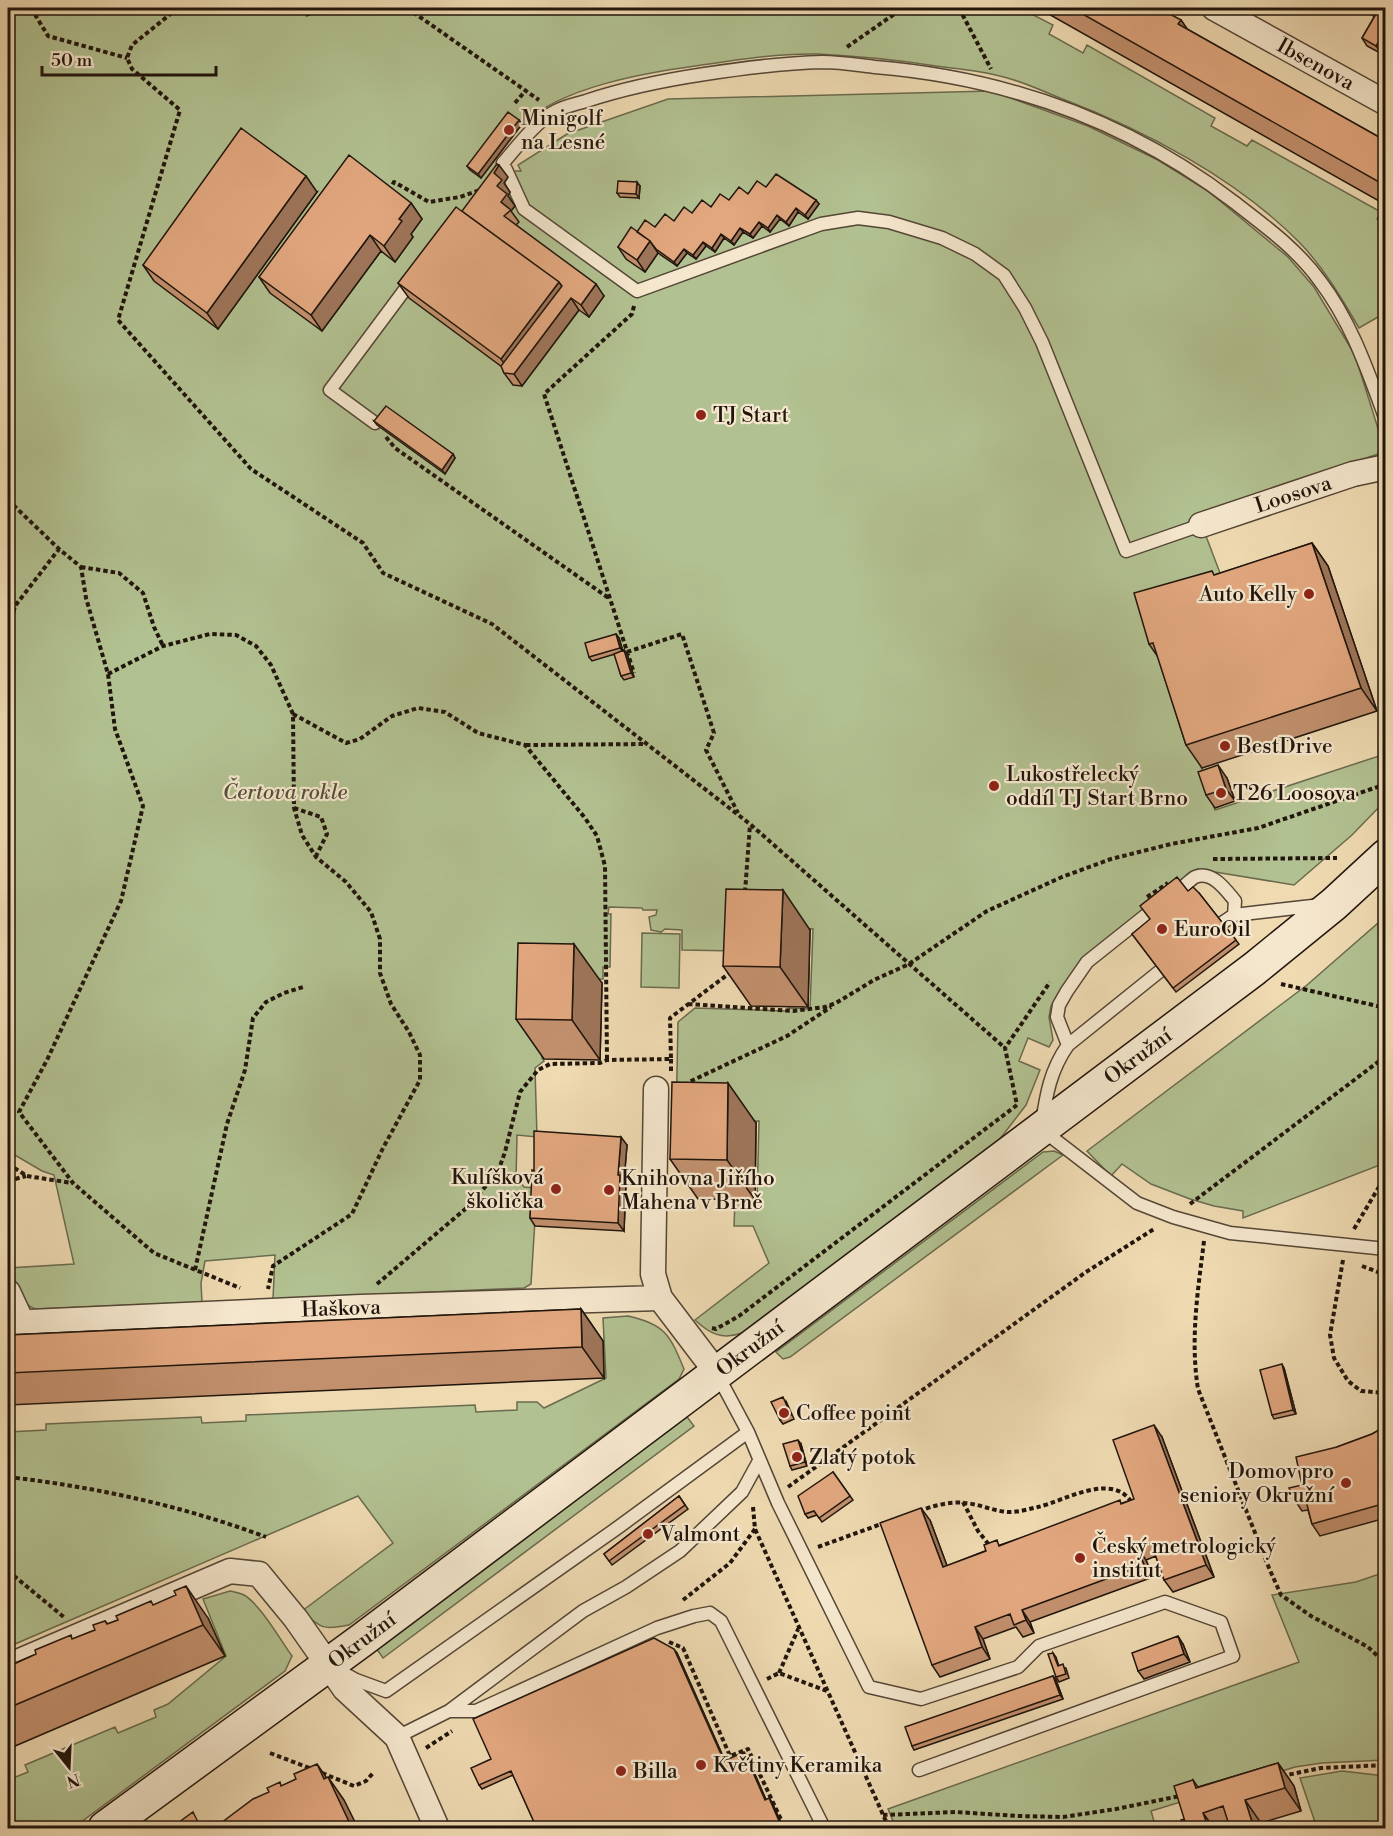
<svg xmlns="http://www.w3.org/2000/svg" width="1393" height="1836" font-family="'Libre Bodoni',serif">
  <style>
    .green { fill: #b2c191; stroke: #696b4e; stroke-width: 1.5 }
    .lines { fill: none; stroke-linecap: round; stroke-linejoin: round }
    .lane-casing { stroke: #544636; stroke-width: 15 }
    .street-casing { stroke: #544636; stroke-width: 27 }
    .secondary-casing { stroke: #20150c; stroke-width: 36 }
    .path { stroke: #20150c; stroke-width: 4; stroke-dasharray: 4.5 3; stroke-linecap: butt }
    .lane { stroke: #f5e7cd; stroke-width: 12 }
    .street { stroke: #f5e7cd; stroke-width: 24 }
    .secondary { stroke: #f5e7cd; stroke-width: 33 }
    .wall { fill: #c2906d; stroke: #20150c; stroke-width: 1.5 }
    .shaded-wall { fill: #9e7559; stroke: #20150c; stroke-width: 1.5 }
    .building { fill: #e2a77f; stroke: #20150c; stroke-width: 1.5 }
    .poi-dot { fill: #8f2418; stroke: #f5e7cd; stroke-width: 2 }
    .labels { text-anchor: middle; stroke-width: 4.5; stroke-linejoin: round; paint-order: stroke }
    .street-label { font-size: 21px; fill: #20150c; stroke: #f5e7cd }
    .poi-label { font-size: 21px; fill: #20150c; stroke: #f5e7cd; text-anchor: start }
    .park-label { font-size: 21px; font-style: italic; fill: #53513b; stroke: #f5e7cd }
  </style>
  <rect width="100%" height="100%" fill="#efdab2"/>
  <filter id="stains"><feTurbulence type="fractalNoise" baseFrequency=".00333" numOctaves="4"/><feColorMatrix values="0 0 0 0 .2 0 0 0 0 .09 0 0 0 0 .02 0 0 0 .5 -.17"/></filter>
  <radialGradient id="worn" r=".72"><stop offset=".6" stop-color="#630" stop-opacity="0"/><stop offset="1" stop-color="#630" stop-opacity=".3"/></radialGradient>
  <path class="green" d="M8 8H1020L1053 25 1049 34 1083 53 1087 45 1215 118 1211 126 1247 146 1252 140 1381 212 1377 219 1386 224 1385 313 1359 328C1342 299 1324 268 1300 243 1236 178 1144 130 1060 98 1045 92 1030 85 1014 80 989 72 962 69 936 66 898 60 858 56 818 54 778 53 736 60 695 66 644 73 563 87 524 123 513 132 505 146 496 158L511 171H521L518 165 567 134 668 99 991 91 1088 126 1158 160 1208 191 1288 257 1314 287 1355 355 1381 438 1378 454 1198 515 1228 594 1169 666 1215 810 1385 754V801L1352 835 1294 885 1197 869 1082 958 1051 1006 1049 1017 1053 1040 1049 1047 1028 1038 1019 1061 1040 1070 1026 1105 996 1144 742 1333C722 1340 710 1334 695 1320L769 1263 753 1226H734L735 1201 757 1202 759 1121 676 1122 678 1022 695 1008 787 1011 788 1008 810 1009 813 929 746 924 738 951 682 950V930L665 929 661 932 651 930 649 917 656 915 657 910H643L642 908 609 907 608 914H611L610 967H603V979L544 980 542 1058 544 1061 535 1068 537 1137 517 1135 516 1180 520 1182 524 1187 537 1188 531 1284 524 1288 273 1299 275 1255 205 1261 201 1283 202 1302 35 1309C20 1303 11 1283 8 1268L74 1264 54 1175 42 1171 8 1151Z
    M1385 917V1163L1243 1218V1211L1214 1206 1190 1199 1151 1184 1122 1164 1111 1176 1087 1151 1307 985Z
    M642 933 680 934 679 988 641 987Z
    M1054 1151 1063 1155 790 1357 783 1359 776 1352 1043 1152Z
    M628 1316C665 1324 670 1335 684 1369L679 1379 349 1625C324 1630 321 1629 302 1611L393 1543 358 1496 8 1647V1432L46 1430V1424L201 1417 202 1423 246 1421V1415L475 1405 476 1412 517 1410V1402H537L544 1408 606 1378 603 1318Z
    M687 1417 694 1426 383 1658 376 1648Z
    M1385 1572V1760L1322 1763 1295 1767 1151 1811 1156 1828H896L888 1809 1299 1662 1272 1595 1356 1582Z
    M230 1591C235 1592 240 1593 244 1595 260 1604 281 1641 292 1656L285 1671 73 1828H8V1780L28 1772 25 1765 115 1727 118 1733 156 1717 154 1710 168 1704 226 1656 203 1599Z
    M1342 1771 1385 1776V1828H1317L1300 1778Z"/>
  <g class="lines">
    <g class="lane-casing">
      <path id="lane" d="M375 423 330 390 412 280
        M1201 525 1126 551 1042 342 1025 308 1004 275 975 254 942 238 889 222 858 218 821 224 637 291 524 209 503 163C516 148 537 120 556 111 565 106 576 104 586 101 625 88 665 80 705 74 744 68 783 63 822 62 840 62 858 65 875 67 1008 78 1128 121 1234 202 1265 226 1297 249 1320 281 1352 323 1368 372 1386 420
        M1184 886C1187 884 1191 879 1195 877 1212 870 1226 890 1235 901L1234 915
        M1222 923 1234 915 1321 905
        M1160 971 1068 1045C1049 1072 1046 1097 1041 1129L1137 1203 1173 1217 1230 1233 1386 1249
        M1068 1045 1057 1017 1059 1005 1067 991 1087 962 1146 915
        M717 1374 748 1432 778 1503 869 1687 921 1699 1018 1667 1039 1646 1165 1602 1221 1622 1233 1656 919 1770
        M338 1670 356 1680 386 1691 620 1526 748 1432
        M449 1711H476L657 1628 694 1616 710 1613 721 1621 824 1828
        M397 1737 449 1711 583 1611 626 1587 680 1551 742 1492 759 1461"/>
    </g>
    <g class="street-casing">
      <path id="street" d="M1214 8 1386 103
        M1201 525 1353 474 1386 467
        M656 1089 653 1274 660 1298 717 1373
        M8 1292 22 1322
        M8 1323 361 1307 660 1298
        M8 1666 230 1571 259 1574 296 1619 345 1689 397 1737 437 1828"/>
    </g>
    <g class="secondary-casing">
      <path id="secondary" d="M105 1828 362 1640 1254 969 1334 904 1386 856"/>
    </g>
    <path class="path" d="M31 8 48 36 127 58
      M178 8 132 45 127 58 132 69 180 110 118 320 251 469 363 543 383 573 492 624 750 824 1005 1048
      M304 8 305 15 330 8
      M407 8 539 100
      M959 8 991 69
      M1361 8 1374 15
      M847 47 903 8
      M515 103 526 90
      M389 191 394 182 429 202 460 197 480 190
      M634 306 632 314 544 394 634 673
      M386 437 395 448 610 599
      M8 469V477
      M8 500 59 549 81 567 86 598 108 674 115 729 143 806 121 901 47 1060 19 1112 73 1183 154 1253 240 1288
      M81 567 119 573 143 593 154 627 163 646
      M8 634 15 606 59 549
      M627 652 682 634 714 733 706 750 738 813
      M108 674 163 646 210 634 236 635 256 646 271 665 293 714 294 808 302 835 316 857 346 882 371 912 380 939V973L391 1004 409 1032 420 1055V1080L383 1148 352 1214 273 1266 268 1289
      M293 714 346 743 360 739 392 716 418 708 445 712 478 733 525 745 585 818 597 836 605 866 607 1060
      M526 745 647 744
      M294 808 321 817 327 834 316 856
      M1213 859 1337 858
      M745 892 750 825
      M1147 897 1168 883
      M1281 984 1386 1008
      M688 1004 793 1011 825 1007 836 1003 874 980 909 964 987 911 1062 877 1111 859 1171 844 1258 828 1386 784
      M671 1059V1073
      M685 1086 689 1082 787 1036 831 1007
      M8 1164 27 1176 72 1183
      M8 1181 26 1176
      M1190 1204 1386 1056
      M1354 1229 1386 1175
      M1204 1241C1198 1290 1190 1339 1198 1389L1269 1568 1281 1595 1311 1616 1368 1647 1386 1664
      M1343 1260 1330 1335 1334 1358 1348 1381 1361 1391 1386 1393
      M1362 1266 1386 1275
      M195 1270 227 1124 245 1070 253 1018 266 1002 284 993 303 987
      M377 1284 470 1205 490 1181 500 1166 505 1152 520 1092 538 1070 550 1064 600 1063 607 1060 671 1059 670 1018 731 972
      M712 1328 716 1329 739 1316 1017 1105 1005 1048 1050 982
      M8 1477C96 1487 183 1506 266 1537
      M788 1487 1086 1272 1154 1229
      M963 1502 978 1531 990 1546
      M753 1507 755 1529 889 1828
      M919 1511C932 1506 951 1501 965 1503 980 1504 995 1512 1010 1512 1019 1512 1029 1509 1038 1507 1064 1501 1113 1471 1132 1503
      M818 1547 884 1523
      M8 1571 65 1618
      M683 1600 730 1563 755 1529
      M669 1642 683 1648 730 1756 748 1749 785 1828
      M779 1673 799 1627
      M767 1679 779 1673 827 1691
      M426 1748 452 1731
      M270 1753 312 1769
      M322 1773 354 1786 366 1781 374 1772
      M1282 1776 1321 1768 1386 1765
      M883 1815 956 1812 1017 1816 1063 1817 1116 1809 1180 1796
      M1159 1828 1189 1819"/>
    <use href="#lane" class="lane"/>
    <use href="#street" class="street"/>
    <use href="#secondary" class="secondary"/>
  </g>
  <path class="wall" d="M1038 8H1152L1154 10 1181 20 1187 29 1386 141V205Z
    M1386 8V48L1382 54 1367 46 1362 38 1374 17 1369 10Z
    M522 124 481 178 470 170 467 166Z
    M508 177 504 183 510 192 508 196 515 206 511 211 519 222 516 225 604 296 589 317 579 310 522 386 513 385 504 373 502 367 409 298 398 283 462 211Z
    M640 186 639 198 620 197 617 193Z
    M766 187 819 204 808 219 798 212 789 226 780 219 770 232 762 226 753 238 743 232 734 245 724 238 715 252 706 246 696 259 687 253 677 266 658 253 645 272 626 259 618 247 637 232 674 221 692 213Z
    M317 192 218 329 154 281 143 265Z
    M411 203 422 219 411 234 413 237 395 262 381 251 322 331 270 293 259 277Z
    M374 421 453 454 455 458 445 474 377 425Z
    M1312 543 1328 566 1377 711 1202 768 1186 745 1158 657 1149 644 1215 575Z
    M616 634 619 638 623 651 624 650 627 654 634 677 624 680 621 676 615 654 592 661 589 657Z
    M1227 778 1235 801 1215 808 1206 795Z
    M1188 891 1199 893 1239 944 1176 992 1132 934Z
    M810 930 808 1007 751 1006 723 966Z
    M602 983 600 1060 544 1059 516 1019Z
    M756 1123 755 1200 698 1199 670 1159Z
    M627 1145 624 1181 626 1183 624 1231 535 1226 530 1218 534 1171Z
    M581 1309 603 1341 604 1378 8 1405V1335Z
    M1284 1368 1296 1414 1274 1419 1272 1415Z
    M786 1401 794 1419 783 1424 780 1420Z
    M1386 1426V1518L1320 1536 1312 1524 1308 1510 1302 1511 1294 1499 1302 1485 1337 1447 1372 1434Z
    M1162 1437 1214 1577 1173 1592 1164 1580 1156 1556 1146 1560 1153 1577 1030 1622 1034 1633 1023 1637 1016 1627 983 1639 990 1659 940 1677 932 1665 930 1520 947 1566 1000 1545 1134 1499Z
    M801 1444 807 1466 792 1470 790 1466Z
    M833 1472 853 1500 822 1522 817 1515 808 1518 805 1514Z
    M679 1496 688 1509 612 1565 604 1554Z
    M154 1605 208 1618 225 1656 8 1749V1662L15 1663 95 1630 105 1621 108 1624Z
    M1183 1644 1190 1662 1144 1679 1138 1671Z
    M677 1653 725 1761 747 1756 766 1800 772 1802 782 1825 774 1828H518L534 1822 513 1775 482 1789 479 1785 491 1759Z
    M1053 1653 1056 1657 1059 1666 1066 1668 1069 1678 1059 1682 1056 1677Z
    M1053 1676 1056 1680 1063 1699 914 1750 912 1746Z
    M1278 1763 1294 1786 1301 1811 1261 1823 1262 1826 1277 1828H1187L1193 1780 1198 1787Z"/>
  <path class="shaded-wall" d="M1181 20 1203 52 1178 24Z
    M1386 30V48L1382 54 1376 46Z
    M519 120 522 124 481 178 478 174Z
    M499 165 508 177 504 183 510 192 508 196 515 206 511 211 501 202 494 173Z
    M306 176 317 192 218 329 207 313Z
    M637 182 640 186 639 198 636 194Z
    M816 200 819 204 808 219 805 215Z
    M411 203 422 219 411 234 413 237 395 262 384 246 399 219Z
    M796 208 798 212 789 226 786 222Z
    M777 215 780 219 770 232 768 228Z
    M759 222 762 226 753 238 750 234Z
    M740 228 743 232 734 245 731 241Z
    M721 234 724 238 715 252 712 248Z
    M370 235 381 251 322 331 311 315Z
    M650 241 658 253 645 272 637 260Z
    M703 242 706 246 696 259 693 255Z
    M684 249 687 253 677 266 674 262Z
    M559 282 570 298 511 373 501 359Z
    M596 284 604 296 589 317 581 305Z
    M571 298 579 310 522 386 514 374Z
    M453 454 455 458 445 474 442 470Z
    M1312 543 1328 566 1377 711 1361 688Z
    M616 634 619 638 623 652 620 648Z
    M624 650 627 654 634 677 631 673Z
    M1218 765 1227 778 1235 801 1226 789Z
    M783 890 810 930 808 1007 780 967Z
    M574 944 602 983 600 1060 572 1020Z
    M728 1083 756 1123 755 1200 727 1160Z
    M621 1137 627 1145 624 1181 626 1183 624 1231 618 1223V1175Z
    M581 1309 603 1341 604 1378 582 1347Z
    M1282 1364 1284 1368 1296 1414 1293 1410Z
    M1154 1425 1162 1437 1214 1577 1206 1565Z
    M798 1440 801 1444 807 1466 805 1462Z
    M921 1508 930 1520 952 1579 943 1567Z
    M1137 1547 1146 1560 1153 1577 1144 1565Z
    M186 1586 208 1618 225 1656 203 1625Z
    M1022 1610 1030 1622 1034 1633 1026 1620Z
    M975 1627 983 1639 990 1659 982 1647Z
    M1178 1636 1183 1644 1190 1662 1184 1654Z
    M674 1649 677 1653 727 1765 724 1761Z
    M1053 1676 1056 1680 1063 1699 1060 1695Z
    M744 1752 747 1756 768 1804 765 1800Z
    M1278 1763 1294 1786 1301 1811 1285 1788Z
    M317 1764 333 1787 328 1777 344 1800 358 1828H352L351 1826 324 1779Z
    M769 1798 772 1802 782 1825 779 1821Z
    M1245 1800 1261 1823 1263 1828H1254Z
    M1203 1813 1214 1828H1210L1207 1824Z"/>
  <path class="building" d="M1072 8H1149L1156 11 1159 8 1181 20 1178 24 1386 141V186Z
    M1370 8H1386V30L1376 46 1362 38 1376 14 1369 10Z
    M508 112 519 120 478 174 467 166Z
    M241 128 306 176 207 313 143 265Z
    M349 155 411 203 399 219 402 221 384 246 370 235 311 315 259 277Z
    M497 164 499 165 494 173 502 180 497 186 507 194 501 202 511 210 504 216 596 284 581 305 571 298 514 374 504 373 501 366 562 286 559 282 462 211Z
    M776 174 816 200 805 215 796 208 786 222 777 215 768 228 759 222 750 234 740 228 731 241 721 234 712 248 703 242 693 255 684 249 674 262 656 249 650 241 637 232 645 220 655 227 665 214 674 221 684 207 692 213 702 200 711 207 720 194 729 200 739 187 748 194 757 181 766 187Z
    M618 181 637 182 636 194 617 193Z
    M456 207 559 282 501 359 398 283Z
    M631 227 650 241 637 260 618 247Z
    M386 406 453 454 442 470 374 421Z
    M1312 543 1361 688 1186 745 1153 643 1149 644 1134 593 1212 571 1214 575Z
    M616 634 620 648 589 657 585 643Z
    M624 650 631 673 621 676 614 654Z
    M1218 765 1226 789 1206 795 1198 772Z
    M1177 877 1188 891 1193 887 1199 893 1236 940 1173 988 1132 934 1150 919 1140 906Z
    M726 889 783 890 780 967 723 966Z
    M518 943 574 944 572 1020 516 1019Z
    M672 1082 728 1083 727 1160 670 1159Z
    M534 1131 621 1137 618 1175H620L618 1223 530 1218 532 1170 534 1171Z
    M581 1309 582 1347 8 1373V1335Z
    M1282 1364 1293 1410 1272 1415 1260 1370Z
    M783 1397 791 1415 780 1420 771 1402Z
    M1154 1425 1206 1565 1164 1580 1151 1543 1137 1547 1144 1565 1022 1610 1026 1620 1014 1625 1010 1614 975 1627 982 1647 932 1665 880 1523 921 1508 943 1567 986 1551 984 1545 997 1540 999 1546 1120 1500 1121 1504 1134 1499 1113 1440Z
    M1386 1426V1503L1312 1524 1305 1497 1294 1499 1289 1488 1302 1485 1296 1457 1337 1447 1372 1434Z
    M798 1440 805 1462 790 1466 783 1444Z
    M833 1472 850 1496 819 1518 814 1511 805 1514 798 1496Z
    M679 1496 685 1505 609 1561 604 1554Z
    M186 1586 203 1625 8 1708V1662L12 1660 14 1664 36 1654 35 1650 71 1635 72 1639 95 1630 93 1625 105 1621 107 1624 118 1620 116 1616 151 1601 153 1605 176 1595 174 1591Z
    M1178 1636 1184 1654 1138 1671 1132 1653Z
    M654 1638 674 1649 724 1761 744 1752 765 1800 769 1798 779 1821 762 1828H518L534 1822 511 1771 479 1785 471 1768 491 1759 473 1719Z
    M1053 1653 1058 1666 1063 1664 1066 1674 1056 1677 1048 1654Z
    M1053 1676 1060 1695 912 1746 905 1727Z
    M1278 1763 1285 1788 1245 1800 1254 1828 1272 1823 1274 1828H1230L1223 1806 1203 1813 1207 1824 1190 1828H1187L1174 1786 1193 1780 1196 1788Z
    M317 1764 324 1779 328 1777 351 1826 353 1825 355 1828H224L221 1823 253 1799 269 1792 267 1788 280 1782 281 1786 296 1779 294 1774Z
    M193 1812 201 1828H171Z"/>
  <g class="poi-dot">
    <circle cx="509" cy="130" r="6"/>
    <circle cx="701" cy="415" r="6"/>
    <circle cx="1309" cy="594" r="6"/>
    <circle cx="1225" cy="746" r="6"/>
    <circle cx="994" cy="786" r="6"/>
    <circle cx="1221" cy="793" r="6"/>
    <circle cx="1162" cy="929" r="6"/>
    <circle cx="556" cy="1189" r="6"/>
    <circle cx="609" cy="1190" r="6"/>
    <circle cx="784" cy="1413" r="6"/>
    <circle cx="797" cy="1457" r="6"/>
    <circle cx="1346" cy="1483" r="6"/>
    <circle cx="648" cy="1534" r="6"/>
    <circle cx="1080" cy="1558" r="6"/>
    <circle cx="701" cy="1765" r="6"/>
    <circle cx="621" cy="1771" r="6"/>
  </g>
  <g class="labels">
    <g class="street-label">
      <text transform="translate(1316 64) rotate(29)" y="7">Ibsenova</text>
      <text transform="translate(1293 494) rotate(-18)" y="7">Loosova</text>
      <text transform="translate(1138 1056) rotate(-37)" y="7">Okružní</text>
      <text transform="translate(341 1308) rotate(-2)" y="7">Haškova</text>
      <text transform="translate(750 1348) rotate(-37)" y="7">Okružní</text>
      <text transform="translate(362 1640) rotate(-37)" y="7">Okružní</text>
    </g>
    <g class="poi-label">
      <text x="521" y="125">Minigolf<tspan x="521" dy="24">na Lesné</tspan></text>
      <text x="713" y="422">TJ Start</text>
      <text x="1297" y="601" text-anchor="end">Auto Kelly</text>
      <text x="1237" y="753">BestDrive</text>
      <text x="1006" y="781">Lukostřelecký<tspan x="1006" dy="24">oddíl TJ Start Brno</tspan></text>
      <text x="1233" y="800">T26 Loosova</text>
      <text x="1174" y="936">EuroOil</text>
      <text x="544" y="1184" text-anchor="end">Kulíšková<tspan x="544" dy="24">školička</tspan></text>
      <text x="621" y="1185">Knihovna Jiřího<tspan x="621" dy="24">Mahena v Brně</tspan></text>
      <text x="796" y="1420">Coffee point</text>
      <text x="809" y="1464">Zlatý potok</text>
      <text x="1334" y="1478" text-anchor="end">Domov pro<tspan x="1334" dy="24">seniory Okružní</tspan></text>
      <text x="660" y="1541">Valmont</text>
      <text x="1092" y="1553">Český metrologický<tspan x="1092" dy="24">institut</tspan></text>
      <text x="713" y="1772">Květiny Keramika</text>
      <text x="633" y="1778">Billa</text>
    </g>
    <g class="park-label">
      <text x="285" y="799">Čertova rokle</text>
    </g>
  </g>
  <rect width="1393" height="1836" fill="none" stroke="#efdab2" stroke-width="30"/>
  <rect x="9" y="9" width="1375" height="1818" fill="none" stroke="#20150c" stroke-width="3"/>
  <rect x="15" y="15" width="1363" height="1806" fill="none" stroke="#20150c" stroke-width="1.5"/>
  <g transform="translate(69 1767) rotate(162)" stroke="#f5e7cd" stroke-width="4.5" paint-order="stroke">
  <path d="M0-4.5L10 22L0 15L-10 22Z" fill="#20150c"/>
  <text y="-9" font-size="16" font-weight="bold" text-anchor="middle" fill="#20150c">N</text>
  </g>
  <path d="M42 66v9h174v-9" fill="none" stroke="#20150c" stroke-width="3"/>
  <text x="51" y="66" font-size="18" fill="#20150c" stroke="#f5e7cd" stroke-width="4.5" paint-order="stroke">50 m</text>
  <rect width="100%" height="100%" filter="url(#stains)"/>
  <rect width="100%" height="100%" fill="url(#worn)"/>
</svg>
